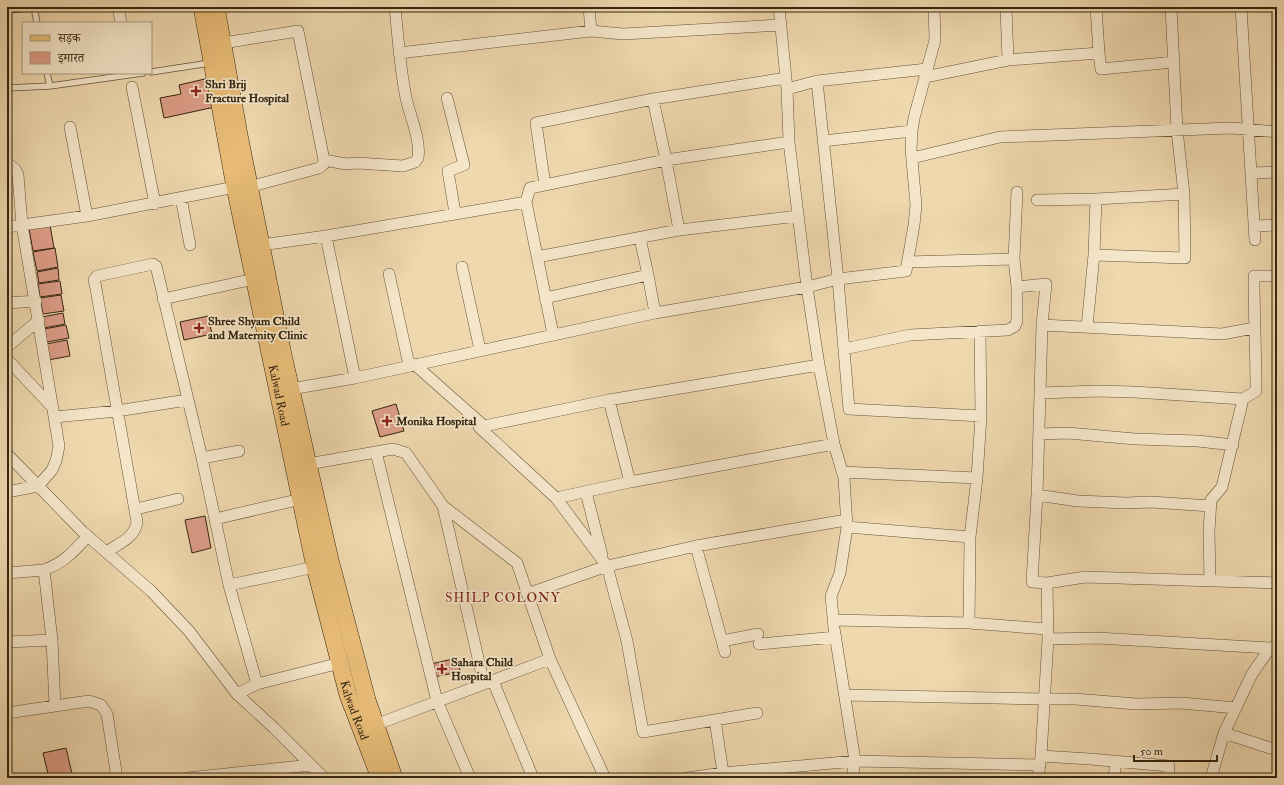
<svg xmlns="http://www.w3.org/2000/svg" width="1284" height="785" font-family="'IM FELL Double Pica','Noto Serif Devanagari',serif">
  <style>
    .building { fill: #dc9c87; stroke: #34250f }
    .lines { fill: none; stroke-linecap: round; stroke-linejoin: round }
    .service-casing { stroke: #635237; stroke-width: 7 }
    .minor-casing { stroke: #635237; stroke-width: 12 }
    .primary-casing { stroke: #34250f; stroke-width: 18 }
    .service { stroke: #f5e6ca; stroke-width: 5.5 }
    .minor { stroke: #f5e6ca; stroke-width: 11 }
    .primary { stroke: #e8bc77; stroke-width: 17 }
    .poi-dot { fill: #8f2418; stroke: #f5e6ca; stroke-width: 1.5 }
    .labels { text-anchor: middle; stroke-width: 3.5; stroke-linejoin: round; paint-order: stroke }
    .poi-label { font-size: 12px; font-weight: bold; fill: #34250f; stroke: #f5e6ca; text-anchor: start }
    .street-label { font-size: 12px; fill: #34250f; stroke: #f5e6ca }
    .neighbourhood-label { font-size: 13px; letter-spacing: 1px; fill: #7a1f14; stroke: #f5e6ca }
  </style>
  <rect width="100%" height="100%" fill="#efd8ae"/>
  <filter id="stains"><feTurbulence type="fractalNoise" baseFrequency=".005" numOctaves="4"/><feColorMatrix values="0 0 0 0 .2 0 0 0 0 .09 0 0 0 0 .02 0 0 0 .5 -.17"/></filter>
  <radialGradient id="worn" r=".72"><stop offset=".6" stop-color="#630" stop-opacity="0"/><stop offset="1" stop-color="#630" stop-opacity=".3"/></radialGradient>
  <path class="building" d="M209 78 215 107 164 118 160 98 181 94 179 85Z
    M50 225 54 248 33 251 29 229Z
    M55 248 58 267 37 271 33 252Z
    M58 268 59 280 39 283 37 272Z
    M60 281 62 294 40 297 38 284Z
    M61 295 64 311 43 314 40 298Z
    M63 313 65 324 44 328 42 317Z
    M208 316 212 334 184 340 180 322Z
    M66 325 69 338 47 342 44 329Z
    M67 340 70 356 48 360 46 344Z
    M396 404 404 431 380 437 372 411Z
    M205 516 211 548 192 553 185 520Z
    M457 658 461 674 454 676V673L434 677 431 664Z
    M66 748 73 778H49L43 753Z"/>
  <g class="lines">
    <g class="service-casing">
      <path id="service" d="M34 7 37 23
        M7 10 34 8
        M151 72 210 63
        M47 73 50 86
        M7 88 50 86 143 73"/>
    </g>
    <g class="minor-casing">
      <path id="minor" d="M118 7 121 23
        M589 7 591 31
        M779 7 787 89 789 142 807 287 819 365 834 444 844 478 847 527 840 573 831 596 834 628 855 761 852 778
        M1006 7 1008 60
        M1096 7 1099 53
        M1241 7 1255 240
        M223 43 298 31 324 160 323 165 319 168 249 187
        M399 53 591 31 623 34 781 25
        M925 77 1008 60 1099 53 1101 69 1174 62
        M817 81 838 279 849 409 981 416
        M132 87 155 204
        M787 89 817 81 927 69
        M447 98 464 165 448 171 455 213
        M653 99 666 160 679 230
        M70 127 87 216
        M823 141 912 131
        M912 158 1000 137 1231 128 1277 132
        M324 160 346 164 357 163 403 166 415 162 418 158C421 140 410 116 406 98 400 68 398 38 395 7
        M7 163 15 169 18 175 22 225 59 446 56 461 52 470 38 486 7 492
        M1252 173 1277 172
        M545 185 536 123 653 99 786 78
        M181 198 190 245
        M1037 200 1096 199 1184 194
        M1255 226 1277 225
        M7 227 87 216 235 187
        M326 236 355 378
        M640 238 648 275
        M261 245 326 236 526 202
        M1094 255 1185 258 1184 194 1177 130 1171 7
        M537 257 679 230 798 216
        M907 262 1014 259
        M462 267 480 350
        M389 274 409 365
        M1017 287 1046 284 1042 325 1037 495 1032 582 1047 583 1048 639 1041 756 1038 778
        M545 298 648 275 655 313
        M163 299 254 279
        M7 303 36 301
        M1042 325 1222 334 1254 328
        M1087 327 1094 255 1096 199
        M553 334 526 202 530 188 666 160 789 142
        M7 347 39 320
        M844 349 910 335 1008 330 1015 326 1017 321V287L1014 259 1017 192
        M7 359 53 408
        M414 364 484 426 479 427 556 498 607 566 627 641 643 732 757 713
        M291 389 355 378 655 313 807 287 838 279 906 271 914 225 916 205 911 149 912 131 914 118 935 40 934 7
        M1040 393 1097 391 1134 392 1243 399 1256 391C1256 352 1254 314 1254 276H1277
        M609 400 630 482
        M55 417 117 411 187 400
        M484 426 609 400 819 365
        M1039 434 1068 433 1135 439 1198 441 1233 445
        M376 452 437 701 470 778
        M7 454 83 532 151 591 189 631 237 694 274 728 312 766
        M202 458 239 451
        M308 464 393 449 406 453 443 506 517 563 550 659 605 778
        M842 472 977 478
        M586 492 602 555
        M1037 495 1078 501 1126 503 1151 502 1211 506
        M556 498 630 482 834 444
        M443 506 484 684
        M136 509 178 499
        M847 527 970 537
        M696 546 725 652
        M106 552C118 544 135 538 137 522L95 283 94 280 97 276 153 264 156 266 202 458 215 519
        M44 570C65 562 73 552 88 536
        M7 573 44 570 52 640 55 706
        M1210 581 1209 531 1211 500 1222 487 1243 399
        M1047 583 1085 577 1277 583
        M229 585 315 567
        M527 594 607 566 696 546 846 520
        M834 620 969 623 1047 629
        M969 623 970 537 977 478 981 416 980 331
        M1048 639 1097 638 1270 648
        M722 641 758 634
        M7 642 52 640
        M759 644 836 637
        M493 681 533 778
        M257 684 340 663
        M237 694 257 684 229 585 215 519 301 499
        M845 695 1045 699H1075L1136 704 1181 703 1236 708
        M7 713 89 701 101 705 107 714 117 778
        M715 720 723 773
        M375 725 550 659
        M1224 733 1270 748 1277 749
        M1041 756 1090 759 1169 766 1168 778
        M188 778 302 766H312L324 778
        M687 778 723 773 855 761 1040 765
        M1114 778 1116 761
        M1211 778 1224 733 1252 674 1270 648 1275 646"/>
    </g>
    <g class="primary-casing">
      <g id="primary">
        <path id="s1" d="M202 7 235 187 315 567 348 695 380 778"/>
        <path d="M216 7 239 135 283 355 330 560 367 700 394 778"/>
      </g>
    </g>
    <use href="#service" class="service"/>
    <use href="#minor" class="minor"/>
    <use href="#primary" class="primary"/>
  </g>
  <g class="poi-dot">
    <path d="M194 85h4v4h4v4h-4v4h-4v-4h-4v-4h4z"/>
    <path d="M197 322h4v4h4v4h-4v4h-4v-4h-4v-4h4z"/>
    <path d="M385 415h4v4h4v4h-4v4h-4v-4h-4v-4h4z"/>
    <path d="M440 663h4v4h4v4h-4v4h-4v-4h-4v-4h4z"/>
  </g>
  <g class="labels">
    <g class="poi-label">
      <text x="205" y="88">Shri Brij<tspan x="205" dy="14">Fracture Hospital</tspan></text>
      <text x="208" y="325">Shree Shyam Child<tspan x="208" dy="14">and Maternity Clinic</tspan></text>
      <text x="396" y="425">Monika Hospital</text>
      <text x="451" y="666">Sahara Child<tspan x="451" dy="14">Hospital</tspan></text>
    </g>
    <g class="street-label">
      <text dy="4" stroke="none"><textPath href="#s1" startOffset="396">Kalwad Road</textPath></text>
      <text dy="4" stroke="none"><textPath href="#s1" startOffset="720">Kalwad Road</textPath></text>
    </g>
    <g class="neighbourhood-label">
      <text x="503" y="602">SHILP COLONY</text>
    </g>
  </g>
  <rect width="1284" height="785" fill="none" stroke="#efd8ae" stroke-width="24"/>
  <rect x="8" y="8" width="1268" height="769" fill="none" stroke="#34250f" stroke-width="2"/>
  <rect x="12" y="12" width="1260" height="761" fill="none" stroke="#34250f"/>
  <rect x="22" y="22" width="130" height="52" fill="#f5e6ca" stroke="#a8997f"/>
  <rect x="30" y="35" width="20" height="6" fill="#e8bc77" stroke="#a8997f"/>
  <text x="58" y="42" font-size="12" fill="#34250f">सड़क</text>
  <rect x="30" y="52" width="20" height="12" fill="#dc9c87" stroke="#a8997f"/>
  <text x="58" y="62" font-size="12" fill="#34250f">इमारत</text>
  <path d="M1134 755v6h83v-6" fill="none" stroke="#34250f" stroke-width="2"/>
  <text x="1140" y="755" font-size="12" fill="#34250f" stroke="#f5e6ca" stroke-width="3" paint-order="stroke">50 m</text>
  <rect width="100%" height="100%" filter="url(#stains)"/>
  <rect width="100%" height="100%" fill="url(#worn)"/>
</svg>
